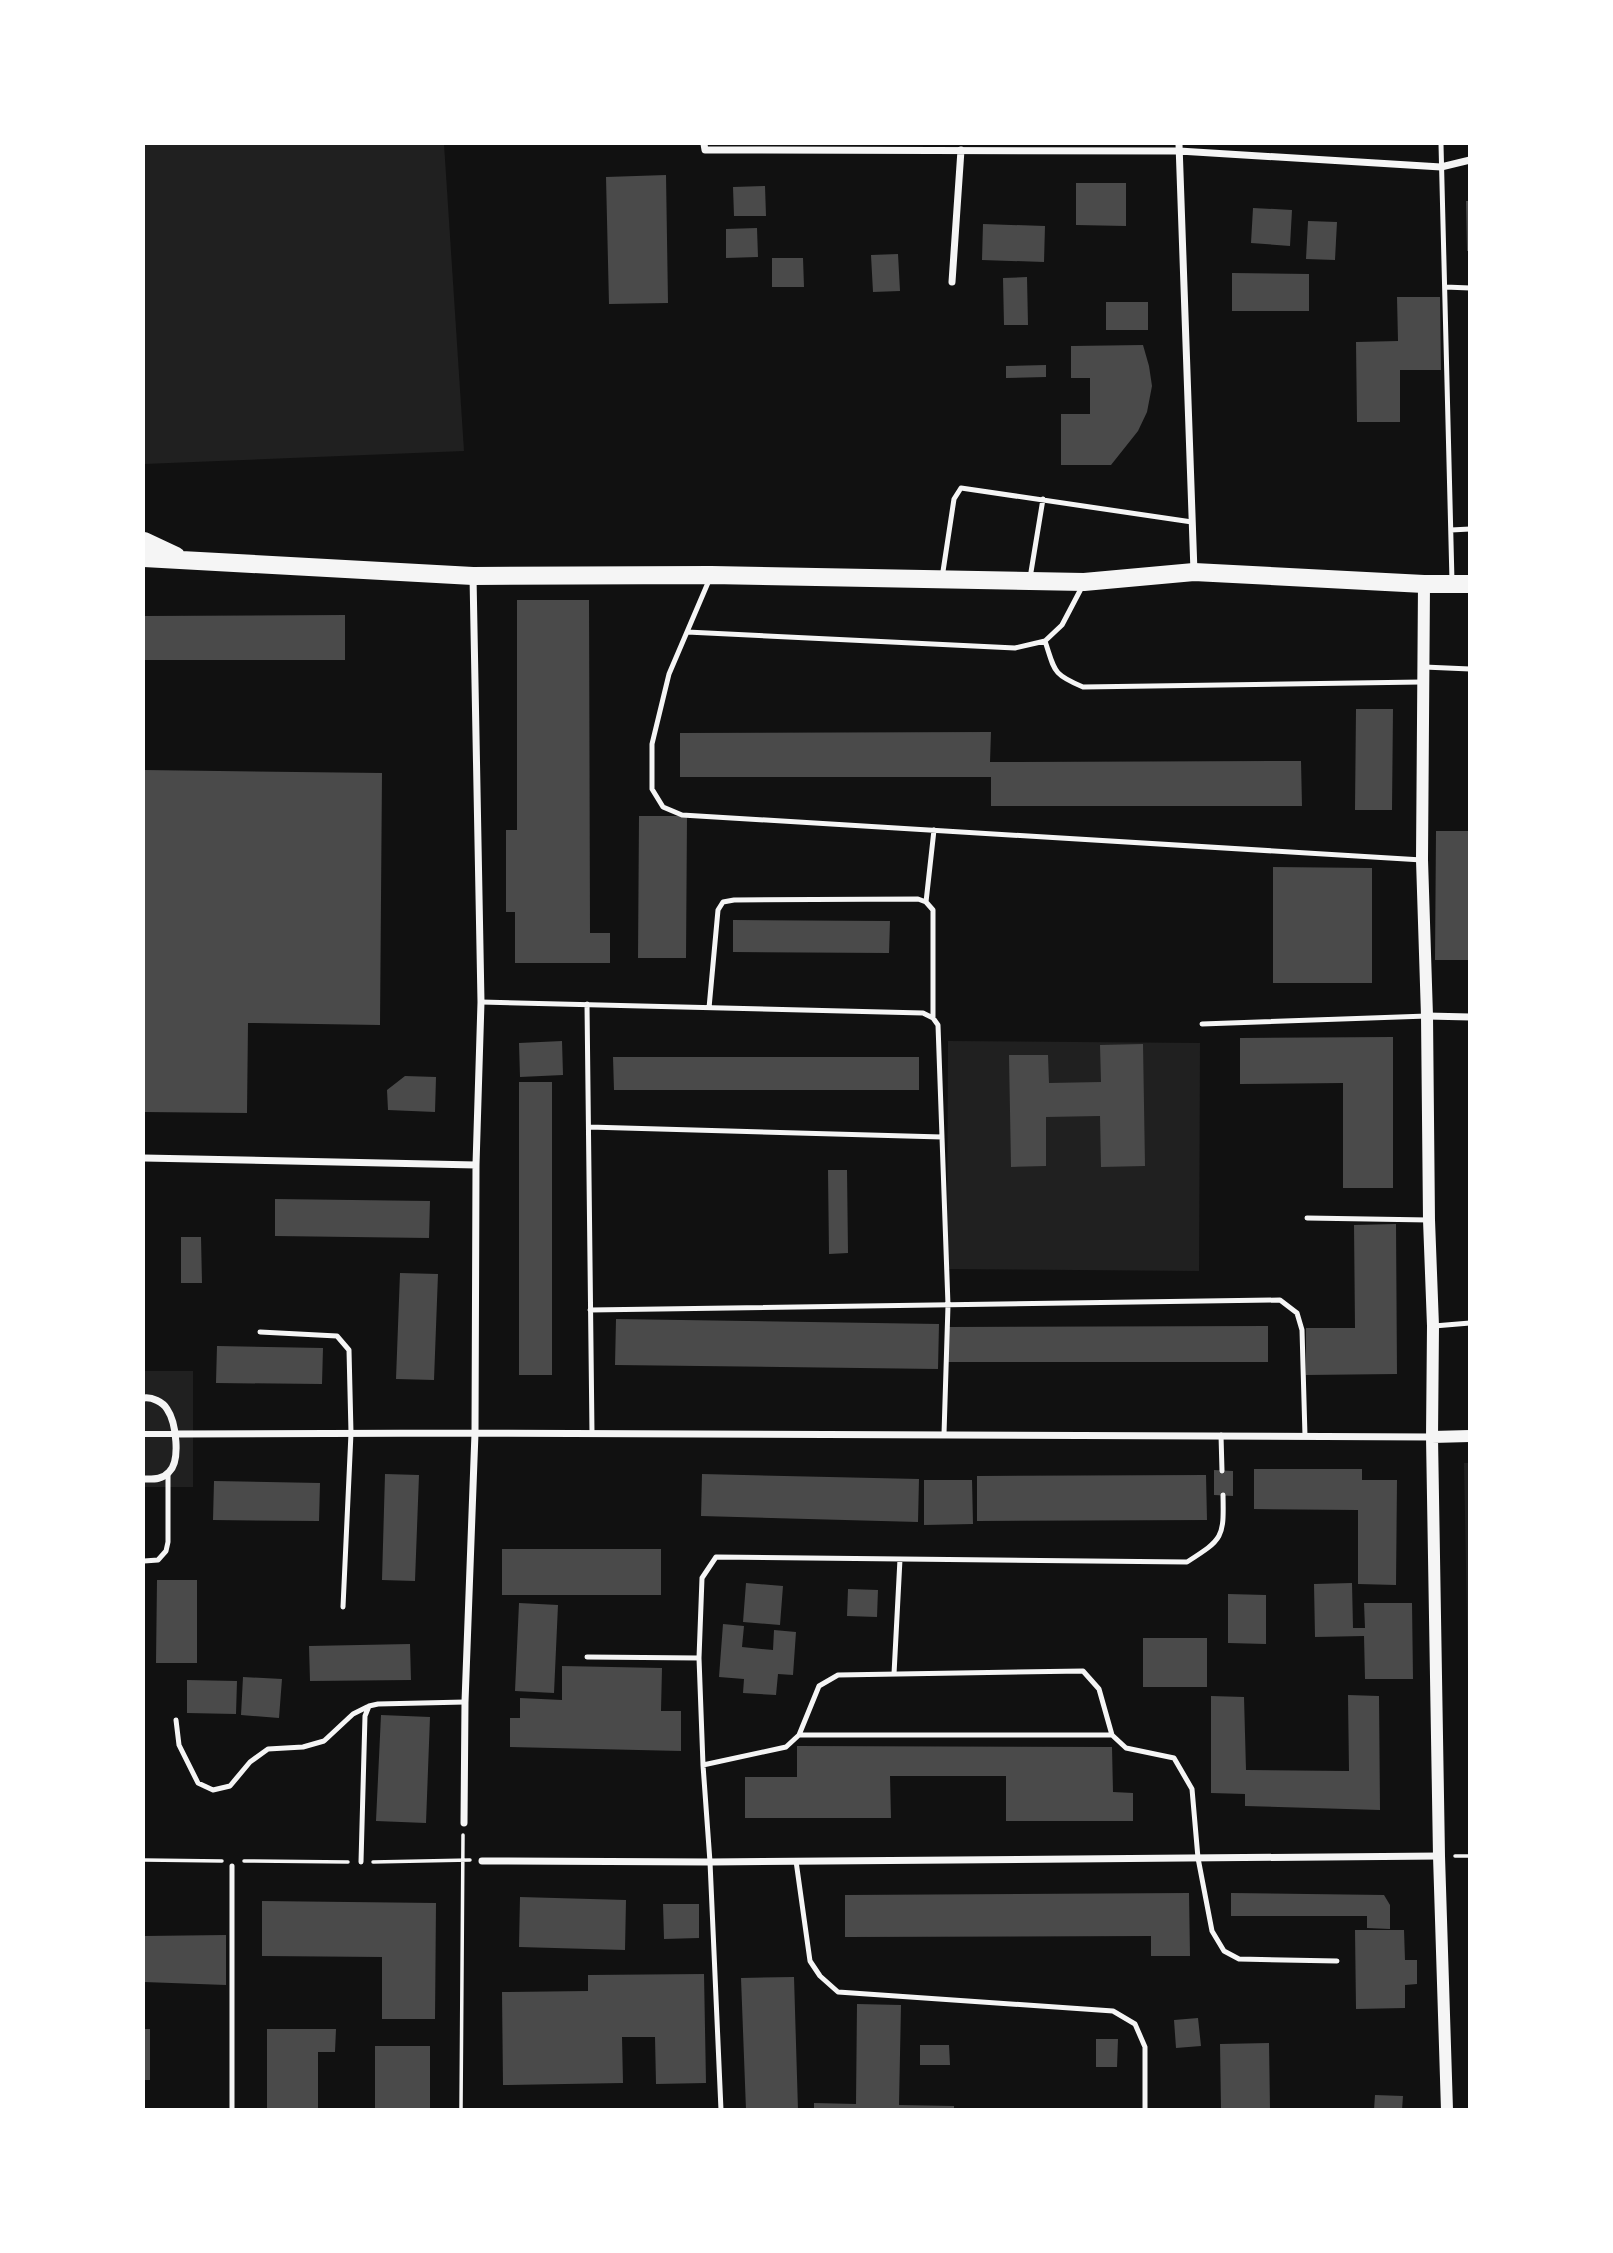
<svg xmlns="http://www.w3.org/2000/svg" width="1613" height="2253" font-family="Lato,sans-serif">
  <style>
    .green { fill: #202020 }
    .building { fill: #4a4a4a }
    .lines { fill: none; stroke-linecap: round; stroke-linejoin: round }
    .path { stroke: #f5f5f5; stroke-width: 3.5 }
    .service { stroke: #f5f5f5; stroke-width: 5 }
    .pedestrian { stroke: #f5f5f5; stroke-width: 6 }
    .minor { stroke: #f5f5f5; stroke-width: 7 }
    .tertiary { stroke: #f5f5f5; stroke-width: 12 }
    .primary { stroke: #f5f5f5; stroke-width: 18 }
  </style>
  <rect width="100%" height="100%" fill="#111"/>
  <path class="green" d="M144 144H444L464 451 144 464Z
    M948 1041 1200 1043 1199 1271 947 1269Z
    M144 1371H193V1487H144Z
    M1464 1463H1470L1469 1725Z"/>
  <path class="building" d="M666 175 668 303 609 304 606 177Z
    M1076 183H1126V226L1076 225Z
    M765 186 766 216H734L733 187Z
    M1466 201H1470V251H1467Z
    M1253 208 1292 210 1290 246 1251 243Z
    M1308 221 1337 222 1335 260 1306 259Z
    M983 224 1045 226 1044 262 982 260Z
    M757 228 758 257 726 258V229Z
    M898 254 900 291 873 292 871 255Z
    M772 258H803L804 287H772Z
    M1232 273 1309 274V311H1232Z
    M1027 277 1028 325H1004L1003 278Z
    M1397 297H1440L1441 370H1400V422H1357L1356 342 1398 341Z
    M1106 302H1148V330H1106Z
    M1143 345 1149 366 1152 386 1147 412 1138 431 1111 465H1061V414H1090V378H1071V346Z
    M1046 365V377L1006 378V366Z
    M517 600H589L590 933H610V963H515V912H506V830H517Z
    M345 615V660H144V616Z
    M1356 709H1393L1392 810H1355Z
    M991 732 990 762 1301 761 1302 806H991V777H680V733Z
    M144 770 382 773 380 1025 248 1023 247 1113 144 1112Z
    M639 816H687L686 958H638Z
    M1436 831H1470V960H1435Z
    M1273 867 1372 868V983H1273Z
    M733 920 890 921 889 953 733 952Z
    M1393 1037V1188H1343V1083L1240 1084V1038Z
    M562 1041 563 1075 520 1077 519 1043Z
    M1143 1044 1145 1166 1101 1167 1100 1116 1046 1117V1166L1011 1167 1009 1055H1048L1049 1083 1101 1082 1100 1045Z
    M613 1057H919V1090H614Z
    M405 1076 436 1077 435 1112 388 1110 387 1090Z
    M519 1082H552V1375H519Z
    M828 1170H847L848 1253 829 1254Z
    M275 1199 430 1201 429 1238 275 1236Z
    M1396 1224 1397 1374 1306 1375V1328H1355L1354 1225Z
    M181 1237H201L202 1283H181Z
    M400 1273 438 1274 434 1380 396 1379Z
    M616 1319 939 1324 938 1369 615 1365Z
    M1268 1326V1362H948V1327Z
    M217 1346 323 1348 322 1384 216 1383Z
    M1254 1469H1362V1480H1397L1396 1585 1358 1584V1510L1254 1509Z
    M1214 1470 1233 1471V1496L1214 1495Z
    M385 1474 419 1475 415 1581 382 1580Z
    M702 1474 919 1479 918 1522 701 1516Z
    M1206 1475 1207 1520 977 1521V1476Z
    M924 1480H972L973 1524 924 1525Z
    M214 1481 320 1483 319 1521 213 1520Z
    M502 1549H661V1595H502Z
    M157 1580H197V1663H156Z
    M746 1583 783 1586 780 1625 743 1622Z
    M1352 1583 1353 1628H1365L1364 1603H1412L1413 1679H1365L1364 1636 1315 1637 1314 1584Z
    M848 1589 878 1590 877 1617 847 1616Z
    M1228 1594 1266 1595V1644L1228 1643Z
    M519 1603 558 1605 554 1693 515 1691Z
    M723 1624 744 1626 742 1647 773 1650 774 1630 796 1632 793 1675 778 1674 776 1695 743 1693 744 1679 719 1677Z
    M1143 1638H1207V1687H1143Z
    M410 1644 411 1680 310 1681 309 1646Z
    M562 1666 662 1668 661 1711H681V1751L510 1747V1718H520V1698L562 1700Z
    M243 1677 282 1679 279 1718 241 1715Z
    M187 1680 237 1681 236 1714 187 1713Z
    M1348 1695 1379 1696 1380 1810 1245 1806V1794L1211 1793V1696L1244 1697 1246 1770 1349 1771Z
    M381 1715 430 1717 426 1823 376 1821Z
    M797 1746 1112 1747 1113 1792 1133 1793V1821H1006V1776H890L891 1818H745V1777H797Z
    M1189 1893 1190 1956H1151V1936L845 1937V1895Z
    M1231 1893 1384 1895 1390 1905V1929L1367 1928V1916H1231Z
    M520 1897 626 1900 625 1950 519 1947Z
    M262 1901 436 1903 435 2019H382V1957L262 1956Z
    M663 1904H699V1938L664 1939Z
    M1355 1930H1404L1405 1960H1417V1984L1405 1985V2008L1356 2009Z
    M226 1935V1985L144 1982V1936Z
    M704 1974 706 2083 656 2084 655 2037H622L623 2083 503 2085 502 1992 588 1991V1975Z
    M794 1977 798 2110H746L741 1978Z
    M857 2004 901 2005 899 2105 954 2106V2110H814V2103L856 2104Z
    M1198 2018 1201 2046 1176 2048 1174 2020Z
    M144 2029H150V2080H144Z
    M267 2029H336L335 2052H318V2110H267Z
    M1096 2039H1118L1117 2067H1096Z
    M1269 2043 1270 2110H1221L1220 2044Z
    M920 2045H949L950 2065H920Z
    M375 2046H430V2110H375Z
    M1375 2095 1403 2096 1402 2110H1374Z"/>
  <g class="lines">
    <path class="path" d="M1455 1856H1470
      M144 1860 222 1861
      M244 1861 348 1862
      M373 1862 470 1860
      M461 2110 463 1835"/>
    <path class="service" d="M1441 144 1452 581
      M1445 287 1470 288
      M1451 530 1470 529
      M710 578 669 674 652 744V789L663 807 682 815 1422 860
      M942 578 954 499 961 488 1192 522
      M1030 578 1043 499
      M687 632 1015 648 1045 641 1062 625 1083 585
      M1045 641C1055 671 1052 674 1083 687L1421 682
      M1424 667 1470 669
      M926 902 934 830
      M481 1002 923 1013 933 1018 938 1025 948 1305 944 1434
      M587 1004 592 1433
      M709 1008 718 910 723 902 734 900 918 899 926 902 933 910V1018
      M1202 1024 1427 1016
      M589 1127 942 1137
      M1307 1218 1429 1220
      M590 1310 1280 1300 1297 1313 1302 1330 1305 1436
      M1434 1326 1470 1323
      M260 1332 337 1336 349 1350 351 1433 343 1607
      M1221 1435 1222 1471
      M144 1561 158 1560 166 1551 168 1542V1474
      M587 1657 699 1658
      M894 1674 900 1559
      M176 1720 179 1745 198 1783 213 1790 230 1786 250 1762 268 1749 303 1747 324 1741 353 1714 369 1706
      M799 1735H1112
      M703 1765 786 1747 799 1735 819 1686 838 1675 1083 1671 1099 1689 1112 1735 1126 1748 1174 1758 1192 1789 1198 1858 1212 1931 1224 1951 1239 1959 1337 1961
      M796 1861 810 1961 820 1976 838 1992 1113 2011 1135 2024 1145 2047V2110
      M361 1862 365 1716 369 1706 378 1704 465 1702
      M232 2110V1866
      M721 2110 710 1862 703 1765 699 1658 702 1578 716 1557 1187 1562C1223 1539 1224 1538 1223 1495"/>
    <path class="pedestrian" d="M144 1434H176"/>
    <path class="minor" d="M704 144 705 150 1179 151 1441 167 1470 160
      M1179 144 1194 572
      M952 282 961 150
      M1427 1016 1470 1017
      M144 1158 476 1165
      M144 1398C152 1397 163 1402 167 1409 176 1422 181 1461 169 1472 162 1480 153 1479 144 1479
      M176 1434 475 1433 1432 1437
      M464 1823 465 1702 475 1433 476 1165 481 1002 473 576
      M482 1861 710 1862 1439 1856"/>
    <path class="tertiary" d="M1424 584 1422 860 1427 1016 1429 1220 1433 1326 1432 1437 1439 1856 1447 2110
      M1432 1437 1470 1436"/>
    <path class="primary" d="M144 541 176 556
      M144 558 473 576 711 575 1084 582 1194 572 1424 584H1470"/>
  </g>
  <rect width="1613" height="2253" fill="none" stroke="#ffffff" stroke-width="290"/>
</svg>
